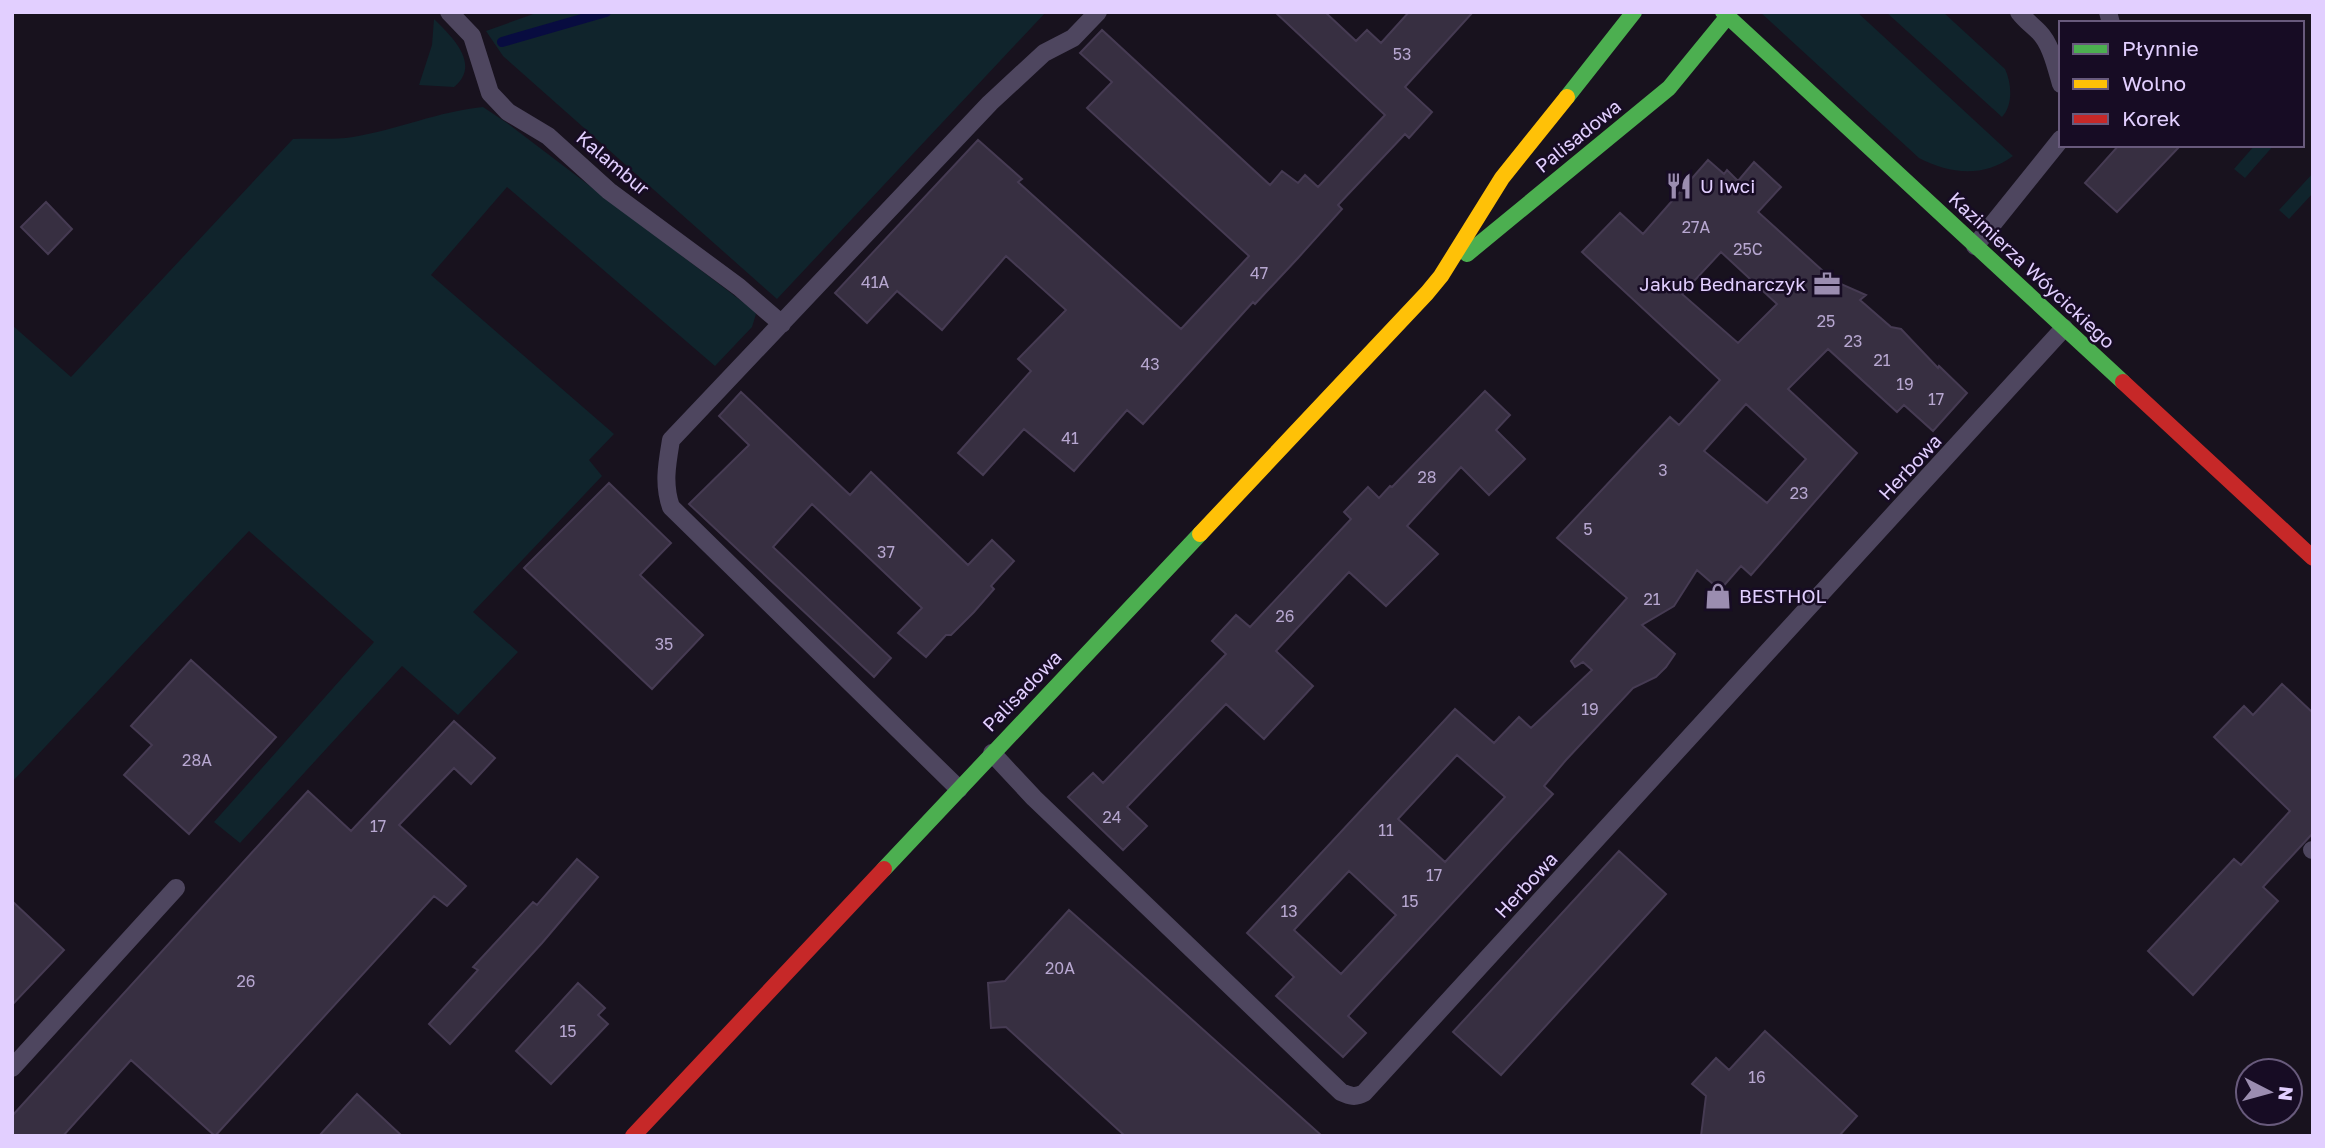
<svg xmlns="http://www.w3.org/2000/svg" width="2325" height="1148" font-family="'Golos Text',sans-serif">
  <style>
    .green { fill: #10242c }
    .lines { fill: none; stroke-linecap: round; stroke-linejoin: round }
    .stream { stroke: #080c40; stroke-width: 10 }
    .building { fill: #372f41; stroke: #463b53; stroke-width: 2; fill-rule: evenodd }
    .lane { stroke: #4e465f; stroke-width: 18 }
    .fast { stroke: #4caf50; stroke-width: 16 }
    .slow { stroke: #ffc107; stroke-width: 16 }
    .jam { stroke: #c62828; stroke-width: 16 }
    .labels { text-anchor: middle; stroke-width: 5; stroke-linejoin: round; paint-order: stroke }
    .number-label { font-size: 16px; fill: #b7a7d0 }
    .street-label { font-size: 19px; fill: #e2cfff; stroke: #170c24 }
    .poi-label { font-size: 19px; fill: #e2cfff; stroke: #170c24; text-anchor: start }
  </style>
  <rect width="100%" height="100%" fill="#18121e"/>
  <path class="green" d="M539 12H1046L777 299 503 56 486 31Z
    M1760 12H1857L2013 156C1983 178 1950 174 1919 158Z
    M1886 12H1943L2005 69C2012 84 2013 105 2002 117Z
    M434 19C451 36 482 64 454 87L419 85 432 45Z
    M483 107 507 123 752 309 756 314 752 327 715 366 507 187 431 275 614 434 589 460 602 476 473 612 518 652 458 715 402 666 240 843 214 822 374 642 249 531 12 782V325L71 377 293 139C312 138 334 140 353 137 396 130 440 111 483 107Z
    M2255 145H2274L2245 178 2234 169Z
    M2313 173V193L2289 219 2279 210Z"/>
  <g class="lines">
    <path class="stream" d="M502 42 606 12"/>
  </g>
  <path class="building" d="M1275 12H1325L1356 41 1367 30 1381 43 1409 12H1473L1405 87 1432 112 1409 138 1405 134 1338 205 1342 209 1298 258 1255 304 1253 302 1143 424 1127 410 1074 471 1024 429 983 475 958 453 1031 371 1018 359 1066 310 1006 256 942 330 897 291 867 323 835 293 978 140 1022 179 1018 182 1181 329 1249 256 1087 108 1112 82 1080 53 1102 30 1270 185 1282 171 1298 183 1305 175 1318 187 1385 115Z
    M2119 145H2181L2117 212 2085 183Z
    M1708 160 1724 174 1727 170 1738 181 1754 162 1781 187 1758 212 1834 281 1866 295 1860 300 1891 327 1901 329 1938 368 1939 366 1967 393 1933 431 1904 405 1897 412 1828 349 1788 389 1857 453 1751 575 1741 566 1720 590 1697 570 1674 606 1642 625 1675 654 1666 667 1656 677 1633 688 1566 760 1544 786 1553 794 1348 1016 1366 1033 1343 1057 1276 996 1294 977 1247 933 1455 709 1494 743 1519 717 1531 728 1592 670 1583 662 1575 667 1571 661 1627 598 1557 538 1670 417 1679 425 1720 380 1582 252 1620 213 1643 234ZM1721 252 1777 304 1738 343 1682 294ZM1746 404 1806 459 1767 503 1704 451ZM1457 755 1505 797 1445 862 1398 819ZM1349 871 1396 915 1341 974 1294 930Z
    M46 202 72 229 48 254 21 227Z
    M1485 391 1510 415 1496 430 1525 459 1489 495 1461 467 1407 526 1438 554 1386 606 1349 572 1276 651 1313 686 1264 739 1226 704 1127 807 1147 826 1123 850 1068 797 1093 773 1103 783 1226 654 1212 641 1236 615 1250 627 1351 519 1344 512 1368 487 1379 498 1390 486 1392 487Z
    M741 392 850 495 871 472 968 565 992 540 1014 561 991 586 994 589 974 612 951 635H946L926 657 898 633 922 608 812 504 773 547 891 658 874 677 689 504 749 445 719 416Z
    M609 483 671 543 640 575 703 635 652 689 524 568Z
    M191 660 276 737 189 834 124 775 152 745 131 726Z
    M2282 684 2313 713V833L2263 887 2278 901 2193 995 2148 951 2234 859 2241 865 2290 811 2214 737 2244 706 2253 715Z
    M454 721 495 758 471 784 454 768 399 825 466 886 447 906 434 896 215 1136 131 1060 63 1136H12V1116L308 791 351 831Z
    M1619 851 1666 894 1501 1075 1453 1032Z
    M577 859 598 877 542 943 450 1044 429 1024 478 970 473 967 533 902 537 905Z
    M12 901 64 950 12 1005Z
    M1069 910 1141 974 1322 1136H1125L1006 1027 991 1028 988 983 1005 981Z
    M578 983 605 1008 598 1015 608 1024 551 1084 516 1051Z
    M1765 1031 1857 1116 1839 1136H1701L1706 1096 1692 1084 1716 1058 1729 1070Z
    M357 1094 402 1136H319Z"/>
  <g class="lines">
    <path class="lane" d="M449 12 472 36 490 93 508 112 548 136 609 191 739 287 782 324
      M2019 12C2025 20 2032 25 2039 32 2051 44 2056 67 2061 84
      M2108 12 2111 23
      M1975 246 2061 139
      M992 753 1034 798 1341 1092C1350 1096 1355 1098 1364 1093L2064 328
      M959 789 671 507C663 484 667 464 671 440L990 103 1044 53 1073 38 1098 12
      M2312 850H2313
      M12 1068 176 888"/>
    <path class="fast" d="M1723 12 2123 382
      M1567 97 1634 12
      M1467 254 1669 88 1728 16
      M884 869 1200 534"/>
    <path class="slow" d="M1200 534 1427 293 1441 276 1502 178 1567 97"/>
    <path class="jam" d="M2123 382 2313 558
      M633 1136 884 869"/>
  </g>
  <defs>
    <g id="restaurant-bare" transform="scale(2.1)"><path d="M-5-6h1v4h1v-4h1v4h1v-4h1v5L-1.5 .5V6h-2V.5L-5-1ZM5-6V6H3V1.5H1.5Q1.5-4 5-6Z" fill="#9b8db0" stroke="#170c24" stroke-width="2.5" paint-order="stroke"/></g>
    <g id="office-bare" transform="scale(2.1)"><path d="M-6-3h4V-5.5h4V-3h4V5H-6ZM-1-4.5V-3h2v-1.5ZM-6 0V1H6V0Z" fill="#9b8db0" stroke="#170c24" stroke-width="2.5" paint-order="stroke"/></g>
    <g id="shop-bare" transform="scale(2.1)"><path d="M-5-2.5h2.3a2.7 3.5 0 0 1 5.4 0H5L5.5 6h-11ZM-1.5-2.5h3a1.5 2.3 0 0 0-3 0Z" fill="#9b8db0" stroke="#170c24" stroke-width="2.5" paint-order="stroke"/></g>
  </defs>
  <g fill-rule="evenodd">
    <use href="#restaurant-bare" x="1679" y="186"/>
    <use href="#office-bare" x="1827" y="284"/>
    <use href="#shop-bare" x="1718" y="596"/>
  </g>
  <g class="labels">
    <g class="number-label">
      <text x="1402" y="60">53</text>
      <text x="1696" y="233">27A</text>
      <text x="1748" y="255">25C</text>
      <text x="1259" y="279">47</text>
      <text x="875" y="288">41A</text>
      <text x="1826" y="327">25</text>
      <text x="1853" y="347">23</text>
      <text x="1882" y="366">21</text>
      <text x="1150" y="370">43</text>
      <text x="1905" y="390">19</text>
      <text x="1936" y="405">17</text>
      <text x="1070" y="444">41</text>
      <text x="1663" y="476">3</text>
      <text x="1427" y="483">28</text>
      <text x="1799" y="499">23</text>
      <text x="1588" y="535">5</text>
      <text x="886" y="558">37</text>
      <text x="1652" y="605">21</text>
      <text x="1285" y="622">26</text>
      <text x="664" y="650">35</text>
      <text x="1590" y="715">19</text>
      <text x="197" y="766">28A</text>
      <text x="1112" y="823">24</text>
      <text x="378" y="832">17</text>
      <text x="1386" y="836">11</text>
      <text x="1434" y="881">17</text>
      <text x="1410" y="907">15</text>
      <text x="1289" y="917">13</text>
      <text x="1060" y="974">20A</text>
      <text x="246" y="987">26</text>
      <text x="568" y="1037">15</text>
      <text x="1757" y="1083">16</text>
    </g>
    <g class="street-label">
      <text transform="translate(1578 136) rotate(-39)" y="7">Palisadowa</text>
      <text transform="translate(613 163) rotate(40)" y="7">Kalambur</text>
      <text transform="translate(2032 270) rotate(43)" y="7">Kazimierza Wóycickiego</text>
      <text transform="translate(1910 467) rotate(-47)" y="7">Herbowa</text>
      <text transform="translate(1022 691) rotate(-46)" y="7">Palisadowa</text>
      <text transform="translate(1526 885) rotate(-47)" y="7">Herbowa</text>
    </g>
    <g class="poi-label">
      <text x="1700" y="193">U Iwci</text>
      <text x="1806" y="291" text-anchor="end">Jakub Bednarczyk</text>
      <text x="1739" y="603">BESTHOL</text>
    </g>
  </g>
  <rect width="2325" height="1148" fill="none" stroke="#e2cfff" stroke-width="28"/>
  <rect x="2059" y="21" width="245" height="126" fill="#170c24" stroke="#685a7c" stroke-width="2"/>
  <rect x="2073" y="44" width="35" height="10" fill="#4caf50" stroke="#685a7c" stroke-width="2"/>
  <text x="2122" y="56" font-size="21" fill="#e2cfff">Płynnie</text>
  <rect x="2073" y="79" width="35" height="10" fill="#ffc107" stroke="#685a7c" stroke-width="2"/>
  <text x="2122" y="91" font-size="21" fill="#e2cfff">Wolno</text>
  <rect x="2073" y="114" width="35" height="10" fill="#c62828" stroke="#685a7c" stroke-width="2"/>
  <text x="2122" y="126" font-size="21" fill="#e2cfff">Korek</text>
  <g transform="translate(2269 1092) rotate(96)"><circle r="33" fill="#170c24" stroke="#685a7c" stroke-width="2"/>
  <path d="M0-5L12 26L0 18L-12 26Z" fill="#9b8db0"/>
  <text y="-10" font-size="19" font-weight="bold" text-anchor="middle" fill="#e2cfff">N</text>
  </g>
</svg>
